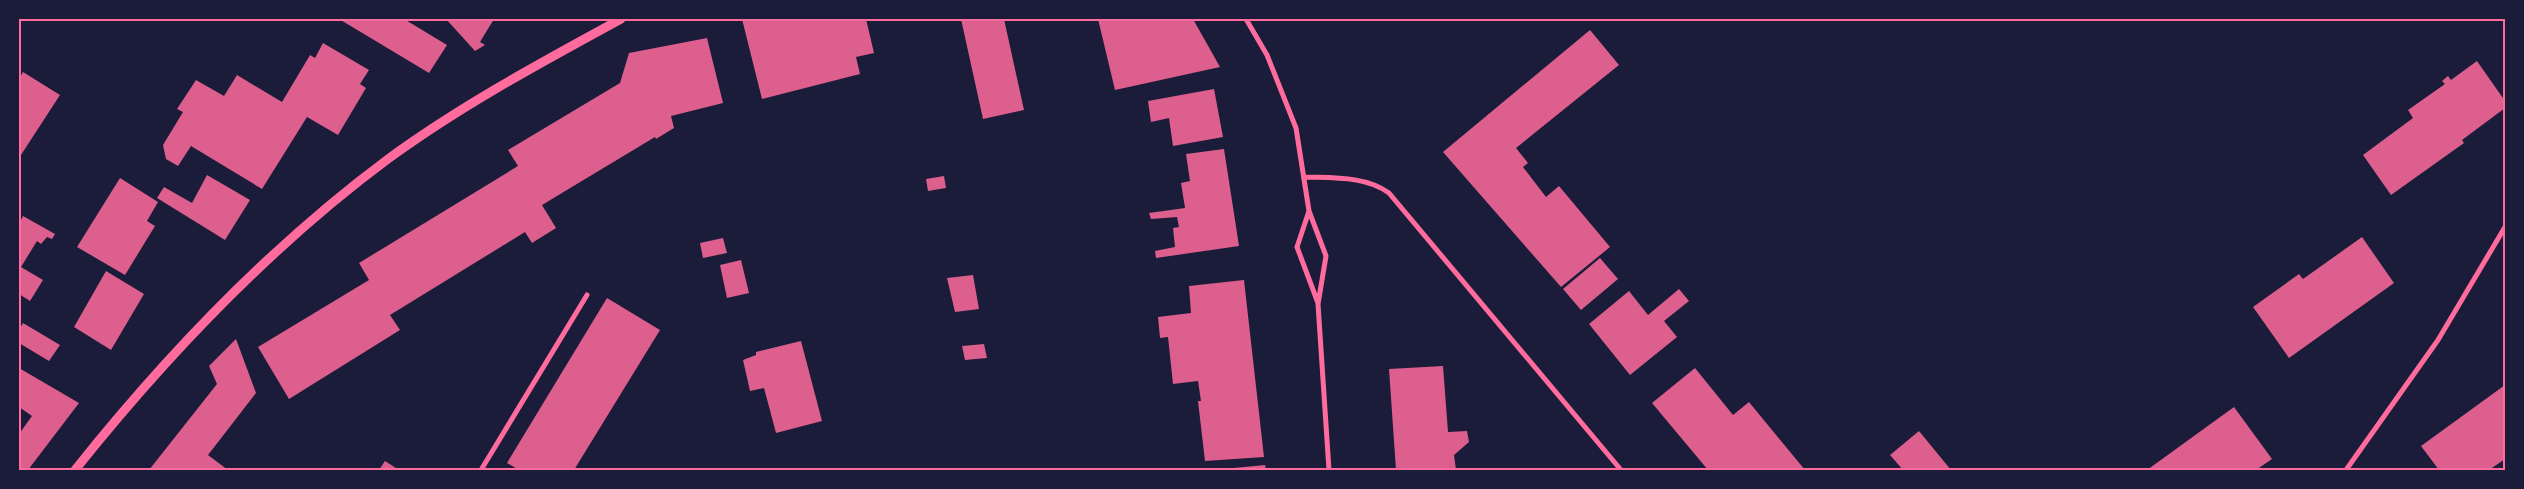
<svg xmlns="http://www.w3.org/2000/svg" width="2524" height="489" font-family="Inter,sans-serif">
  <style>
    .building { fill: #dd5f8e }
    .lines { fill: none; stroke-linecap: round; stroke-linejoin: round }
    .minor { stroke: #ff6b9d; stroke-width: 5 }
    .tertiary { stroke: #ff6b9d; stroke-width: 9 }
    .neatline { fill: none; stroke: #ff6b9d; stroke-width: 2 }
  </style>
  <rect width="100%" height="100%" fill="#1b1b3a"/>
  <path class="building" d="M339 19H404L447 45 429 73Z
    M446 19H494L480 42 485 45 475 51Z
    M742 19H866L874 53 856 57 860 74 762 99Z
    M961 19H1004L1024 110 983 119Z
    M1098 19H1193L1220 67 1115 90Z
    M1590 30 1619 65 1516 148 1528 163 1523 167 1546 197 1559 186 1610 247 1561 287 1443 152Z
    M707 38 723 103 671 116 674 128 656 139 655 137 542 205 556 228 532 243 525 232 390 315 400 330 289 399 258 347 369 280 359 263 518 166 508 150 620 83 629 53Z
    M323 43 369 70 360 84 366 88 338 135 307 117 262 189 191 146 178 166 166 159 163 145 183 112 177 109 196 80 224 96 237 75 282 102 310 55 315 58Z
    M2477 61 2505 101V108L2462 140 2464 143 2391 195 2363 155 2413 118 2408 110 2445 84 2442 81 2448 76 2451 80Z
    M23 72 60 95 19 158V79Z
    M1214 89 1223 137 1173 146 1169 118 1151 122 1148 101Z
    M1224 149 1239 246 1156 258 1155 251 1175 247 1173 228 1179 227 1177 217 1151 219 1149 213 1185 208 1181 183 1190 181 1186 154Z
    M207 175 250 200 225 240 157 198 164 187 192 203Z
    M944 176 946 188 928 191 926 179Z
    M120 178 158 202 147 221 155 226 125 275 77 247Z
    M23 216 55 234 52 239 47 237 41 244 37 241 21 267 43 280 30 301 19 294V224Z
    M2362 237 2394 283 2289 358 2253 307 2299 274 2303 279Z
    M723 238 727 253 703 258 700 243Z
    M1600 258 1618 279 1581 310 1563 289Z
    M741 260 749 293 727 298 720 265Z
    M106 271 144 294 111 350 74 327Z
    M973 275 979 309 955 312 947 278Z
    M1244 280 1264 457 1205 461 1198 401H1201L1198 381 1173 384 1168 337 1160 338 1158 317 1191 313 1189 286Z
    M1679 289 1689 301 1664 321 1677 337 1630 375 1589 324 1629 291 1648 315Z
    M607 298 660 330 574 470H519L507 463Z
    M23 323 60 345 49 361 19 343V330Z
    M236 339 256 393 208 455 228 470H149L217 384 209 366Z
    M801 341 822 421 776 433 764 388 750 391 743 360 756 355V352Z
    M984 344 987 358 965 360 962 346Z
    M1443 366 1448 432 1467 431 1469 442 1454 455 1456 470H1396L1389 369Z
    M19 368 79 403 28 470H19V434L32 416 19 407 21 399 19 398Z
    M1695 368 1733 415 1749 402 1805 470H1708L1652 403Z
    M2505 385V459L2489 470H2439L2421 446Z
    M2234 407 2272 459 2256 470H2147Z
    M1919 431 1951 470H1903L1890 455Z
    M385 461 399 470H379Z
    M1265 465 1266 470H1223V469Z"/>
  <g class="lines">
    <path class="minor" d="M1246 19 1267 55 1296 128 1309 211 1326 256 1318 304 1329 470
      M1305 177C1333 178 1366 176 1389 193L1621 470
      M1309 211 1297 247 1318 303
      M481 470 587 295
      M2346 470 2438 340 2505 227"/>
    <path class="tertiary" d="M75 470C166 356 271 246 388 159 462 105 542 62 621 19"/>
  </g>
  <rect width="2524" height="489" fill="none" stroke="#1b1b3a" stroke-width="40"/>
  <rect x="20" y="20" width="2484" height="449" class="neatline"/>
</svg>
